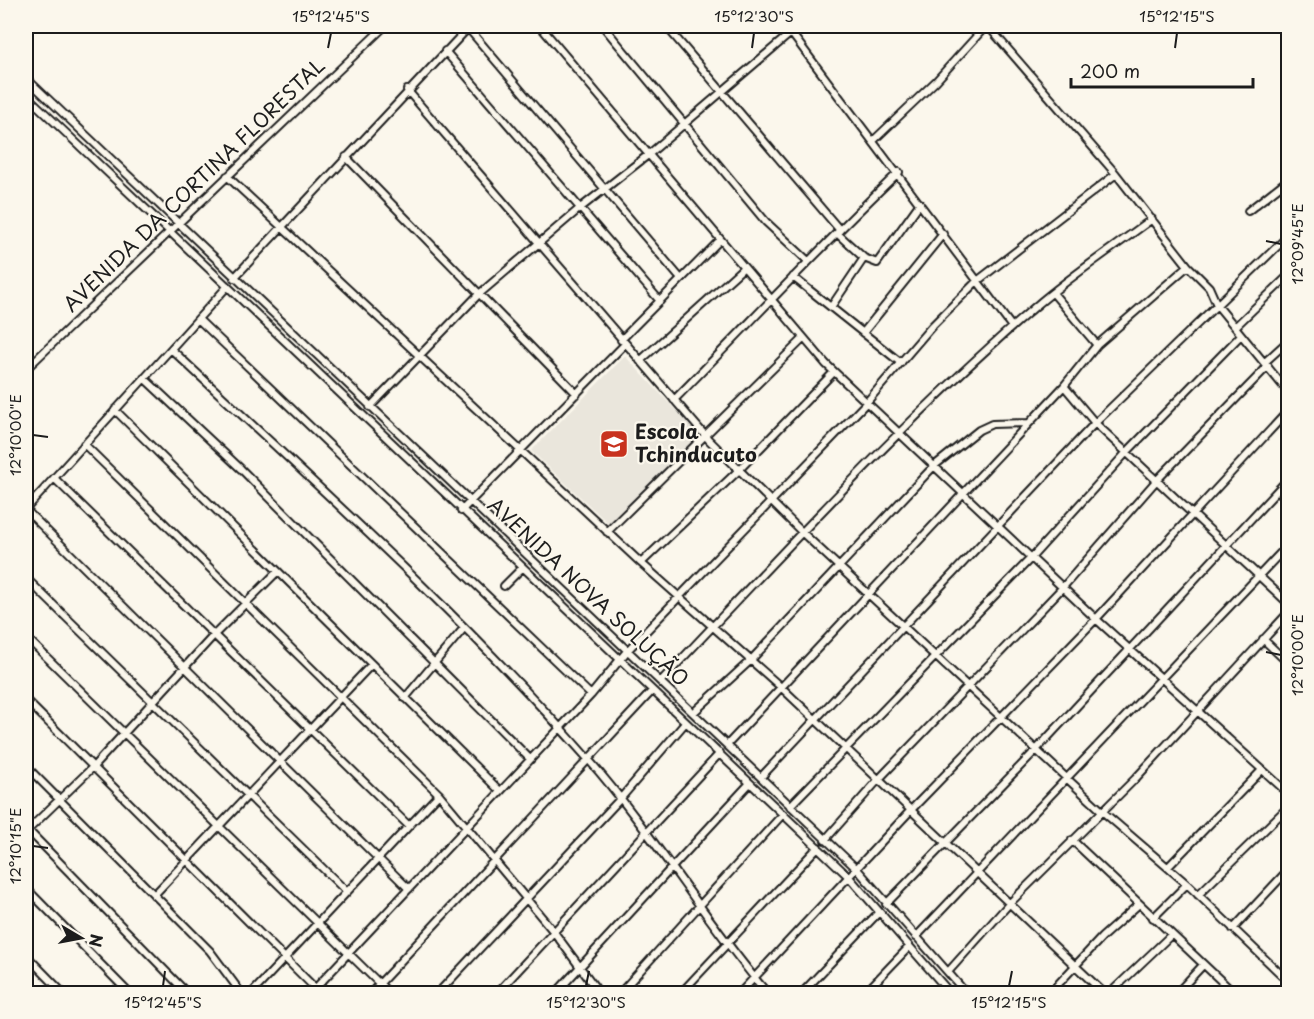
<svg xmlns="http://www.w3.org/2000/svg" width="1314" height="1019" font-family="'Playpen Sans',sans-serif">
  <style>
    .built { fill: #eae6dc }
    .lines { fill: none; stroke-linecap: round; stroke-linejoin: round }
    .street-casing { stroke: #1c1c1c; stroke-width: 10 }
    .street { stroke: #fbf7ec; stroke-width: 6 }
    .ticks { fill: none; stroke: #1c1c1c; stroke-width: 2 }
    .labels { text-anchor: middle; stroke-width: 4.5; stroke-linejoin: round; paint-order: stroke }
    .street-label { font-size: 20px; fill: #1c1c1c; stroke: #fbf7ec }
    .poi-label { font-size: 20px; font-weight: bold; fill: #1c1c1c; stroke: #fbf7ec; text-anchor: start }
    .neatline { fill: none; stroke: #1c1c1c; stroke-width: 2 }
    .ticks-label { font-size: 15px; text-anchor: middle; fill: #1c1c1c }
  </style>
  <rect width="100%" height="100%" fill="#fbf7ec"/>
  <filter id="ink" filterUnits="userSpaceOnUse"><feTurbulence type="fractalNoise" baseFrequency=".0167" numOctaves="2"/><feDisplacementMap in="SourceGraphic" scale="12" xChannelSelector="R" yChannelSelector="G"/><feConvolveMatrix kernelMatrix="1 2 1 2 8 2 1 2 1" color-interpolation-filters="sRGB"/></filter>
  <g filter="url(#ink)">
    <path class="built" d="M625 356 699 435 609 524 531 451Z"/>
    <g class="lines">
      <g class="street-casing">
        <path id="street" d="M540 26 826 364 1096 619 1288 793
          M603 26 766 222 808 261
          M666 26 838 228 839 235 864 258 877 263 920 203
          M786 26 1012 327
          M988 26 1116 174 1188 266 1209 287 1217 305 1288 392
          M468 28 681 279
          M445 51 660 301
          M26 78 857 869 967 994
          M407 90 709 440 807 537 1102 811 1187 884 1288 981
          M26 95 849 877 951 994
          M874 140 936 81 986 26
          M346 157 577 394
          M227 176 641 563 782 688 1105 994
          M1248 211 1285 182
          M793 277 901 363
          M234 278 470 26
          M1053 293 1097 345
          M831 307 864 258
          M198 319 591 695
          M1235 327 1288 276
          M863 333 943 234
          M621 340 720 240
          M171 349C313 482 460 613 588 759 653 833 704 919 768 994
          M640 361 743 268
          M1265 362 1288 341
          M26 369 385 26
          M144 378 241 469 530 759
          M1064 386 1095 423 1288 603
          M674 400C749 324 821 246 899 172
          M370 407 478 295 579 209 648 155 799 26
          M115 410 500 791
          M84 444 439 794 554 932 600 994
          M54 478 409 826
          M26 509 226 288
          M26 510 409 889
          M461 511 625 344
          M607 532 803 339
          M641 563 739 470 834 372
          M26 578 347 892
          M504 586 522 568
          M26 637 390 994
          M1263 639 1288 663
          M661 681C782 554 902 421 1036 306 1072 275 1113 248 1152 219
          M405 698 464 628
          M26 700 315 988
          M693 713 751 660 934 466 979 430 992 424 1029 423
          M727 745 1064 386 1097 345 1188 266
          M26 766 210 951 242 994
          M761 777 1095 423 1288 236
          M790 806 1032 557 1126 453 1241 335
          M26 828 188 994
          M28 830 93 767 215 634 277 572
          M825 840 879 779 1064 586 1156 481 1268 366
          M1072 840 1235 994
          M1168 867 1262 770
          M26 888 130 994
          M154 895 371 665
          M1198 895 1288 807
          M886 904 1037 749 1288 479
          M1153 918 1187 884
          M1233 929 1288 870
          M916 937 1288 545
          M26 955 64 994
          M948 972 1009 904 1135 779 1288 613
          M251 994 439 794
          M310 994 591 695 627 651 866 403 932 326 976 282 1116 174
          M370 994 652 691
          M437 994 621 798 686 722
          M496 994 720 753
          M555 994 750 783
          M619 994 783 814
          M680 994 818 847
          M739 994 911 810 1096 619 1288 411
          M801 994 879 912
          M864 994 909 947
          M1049 994 1102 937 1139 904
          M1109 994 1171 935
          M1176 994 1203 965"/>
      </g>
      <use href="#street" class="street"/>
    </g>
  </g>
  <path class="ticks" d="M328 48 331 33M752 48 754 33M1175 48 1177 33M1266 241 1281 244M33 435 48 437M1266 652 1281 655M33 846 48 848M163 986 165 971M586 986 589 971M1009 986 1012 971"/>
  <defs>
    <g id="school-square" transform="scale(1.5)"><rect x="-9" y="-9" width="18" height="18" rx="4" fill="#c8321e" stroke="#fbf7ec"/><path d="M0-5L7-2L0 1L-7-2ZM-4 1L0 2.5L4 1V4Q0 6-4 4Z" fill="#fff"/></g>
  </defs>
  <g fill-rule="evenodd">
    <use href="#school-square" x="614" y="444"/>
  </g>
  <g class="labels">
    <g class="street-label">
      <text transform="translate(194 185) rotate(-44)" y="7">AVENIDA DA CORTINA FLORESTAL</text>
      <text transform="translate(588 592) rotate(43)" y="7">AVENIDA NOVA SOLUÇÃO</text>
    </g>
    <g class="poi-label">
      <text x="635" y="439">Escola<tspan x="635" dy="23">Tchinducuto</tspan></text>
    </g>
  </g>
  <rect width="1314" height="1019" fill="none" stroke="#fbf7ec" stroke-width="66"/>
  <g transform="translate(81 938) rotate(100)" stroke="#fbf7ec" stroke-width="4.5" paint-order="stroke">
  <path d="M0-4.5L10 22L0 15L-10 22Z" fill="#1c1c1c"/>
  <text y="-9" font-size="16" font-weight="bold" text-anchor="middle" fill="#1c1c1c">N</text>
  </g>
  <path d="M1071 78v9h182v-9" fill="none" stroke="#1c1c1c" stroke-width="3"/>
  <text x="1080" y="78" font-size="18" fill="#1c1c1c" stroke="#fbf7ec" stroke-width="4.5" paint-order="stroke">200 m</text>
  <rect x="33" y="33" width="1248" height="953" class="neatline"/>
  <g class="ticks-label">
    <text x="331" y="22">15°12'45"S</text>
    <text x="754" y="22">15°12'30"S</text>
    <text x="1177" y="22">15°12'15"S</text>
    <text transform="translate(1298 244) rotate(-90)" y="5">12°09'45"E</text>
    <text transform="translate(16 435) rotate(-90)" y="5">12°10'00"E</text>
    <text transform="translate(1298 655) rotate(-90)" y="5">12°10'00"E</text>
    <text transform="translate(16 846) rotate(-90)" y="5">12°10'15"E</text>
    <text x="163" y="1008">15°12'45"S</text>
    <text x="586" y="1008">15°12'30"S</text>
    <text x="1009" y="1008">15°12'15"S</text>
  </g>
</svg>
